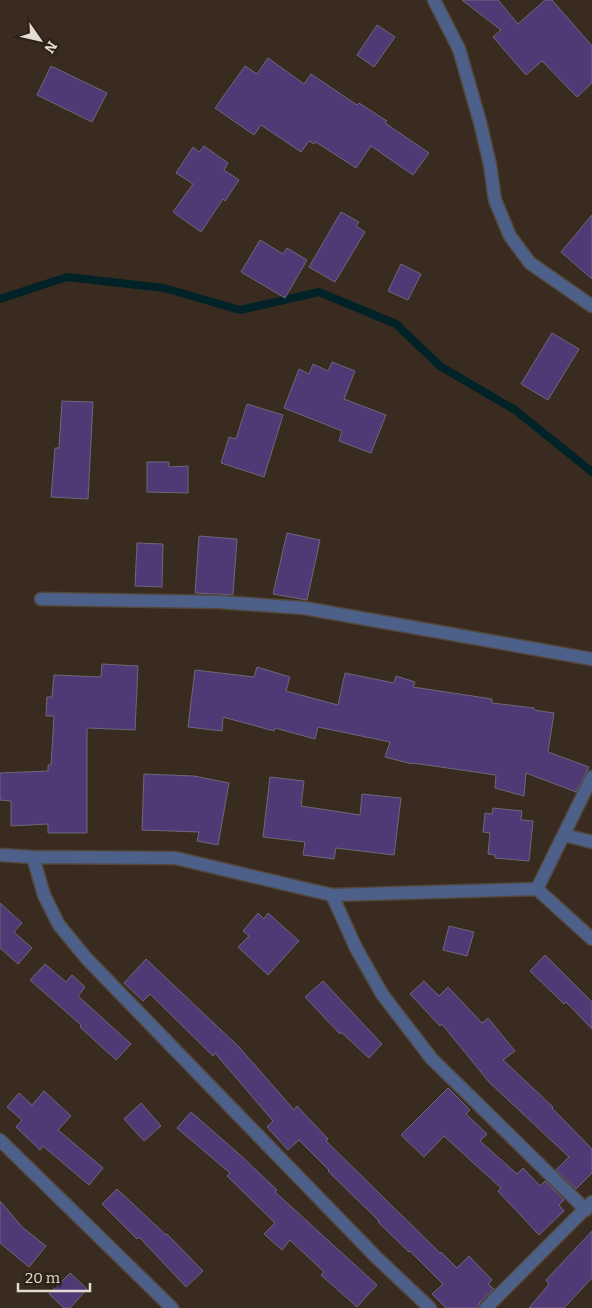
<svg xmlns="http://www.w3.org/2000/svg" width="592" height="1308" font-family="Bitter,serif">
  <style>
    .lines { fill: none; stroke-linecap: round; stroke-linejoin: round }
    .stream { stroke: #012327; stroke-width: 8 }
    .building { fill: #4f3a75; stroke: #6d687b }
    .minor-casing { stroke: #54473c; stroke-width: 15 }
    .minor { stroke: #4d608a; stroke-width: 12 }
  </style>
  <rect width="100%" height="100%" fill="#392b1f"/>
  <g class="lines">
    <path class="stream" d="M0 299 67 277 164 288 240 310 319 292 396 324 440 366 515 410 592 472"/>
  </g>
  <path class="building" d="M462 0H498L518 24 545 0H552L592 46V83L577 97 542 61 526 75 493 37 501 30Z
    M377 25 395 37 374 67 357 55Z
    M268 58 304 84 311 74 357 105 359 103 387 121 385 123 429 153 413 175 371 146 356 168 316 142 314 144 309 141 301 152 261 125 254 135 215 108 245 66 257 74Z
    M51 66 107 93 92 122 37 95Z
    M204 146 228 163 224 170 239 180 225 201 223 199 201 232 173 212 193 184 176 173 193 147 199 152Z
    M341 212 359 222 356 226 365 232 335 282 309 267Z
    M592 215V279L561 252Z
    M260 240 283 254 287 248 307 260 285 298 241 272Z
    M401 264 421 274 408 300 388 291Z
    M552 333 579 349 548 400 521 384Z
    M332 362 355 371 344 399 386 415 371 453 339 441 342 431 284 408 299 369 309 374 313 364 328 371Z
    M62 401 93 402 88 499 51 497 55 448H59Z
    M247 404 283 415 264 477 221 463 229 437 236 439Z
    M147 462H169V467L188 466V493L147 492Z
    M287 533 320 540 307 600 273 594Z
    M199 536 237 539 233 595 195 593Z
    M137 543 163 544 162 587 135 586Z
    M102 664 138 666 135 730 87 728V833H48V824L11 826V801L0 800V773L48 771V765H51L54 716H46L47 697H52L54 675 101 677Z
    M257 667 290 677 286 691 338 705 345 673 394 683 396 676 415 682 413 687 492 699V703L534 708V710L554 713 548 752 589 767 576 792 526 773 524 796 495 788 496 775 413 763 412 764 385 757 390 742 318 727 315 739 275 728 274 731 223 717 222 731 188 727 195 670 254 677Z
    M144 774 194 776 229 783 218 845 197 841 199 832 142 830Z
    M270 777 304 781 301 806 360 815 362 794 401 798 394 855 336 848 334 859 303 855 305 842 263 837Z
    M493 808 522 811 521 820 533 821 529 861 495 858V855L488 854 490 833 483 832 485 813 492 814Z
    M0 903 22 923 14 932 32 948 18 964 0 948Z
    M258 913 264 919 268 913 299 941 268 975 238 947 249 936 243 931Z
    M449 926 474 932 467 956 443 950Z
    M545 955 592 1002V1029L566 1002 564 1004 530 971Z
    M146 959 239 1047 294 1110 297 1106 328 1139 326 1141 440 1253 441 1252 457 1268 469 1256 492 1280 488 1284 494 1289 480 1302 478 1308H446L432 1294 443 1284 410 1251 409 1252 378 1222 379 1221 328 1171 329 1170 299 1140 288 1150 267 1127 273 1121 215 1053 213 1056 150 994 143 1001 124 983Z
    M45 964 66 982 72 975 85 987 78 996 131 1044 116 1060 80 1027 81 1025 30 980Z
    M323 981 382 1044 369 1058 341 1032 340 1034 305 997Z
    M424 981 439 996 448 987 482 1023 488 1018 515 1051 503 1060 553 1107 552 1108 592 1149V1173L576 1189 556 1170 569 1157 489 1082 442 1024 440 1026 410 994Z
    M448 1088 470 1110 466 1114 487 1134 480 1141 517 1174 523 1168 540 1186 545 1181 564 1200 559 1205 564 1211 539 1235 498 1191 501 1188 444 1136 424 1157 401 1135Z
    M44 1091 71 1116 58 1130 103 1168 89 1185 43 1146 40 1150 16 1127 22 1120 7 1107 19 1093 32 1105Z
    M141 1103 161 1126 144 1141 124 1119Z
    M191 1112 239 1154 277 1190 275 1192 377 1285 357 1307 321 1275 324 1272 290 1240 282 1250 264 1234 275 1223 227 1176 230 1173 177 1128Z
    M117 1189 166 1235 167 1234 203 1271 186 1287 139 1237 137 1239 102 1204Z
    M0 1201 22 1227 46 1246 29 1267 0 1243Z
    M592 1231V1278L564 1308H529L549 1284 546 1280Z
    M70 1273 87 1289 70 1308H64L49 1294Z"/>
  <g class="lines">
    <g class="minor-casing">
      <path id="minor" d="M434 0 459 49 480 122 490 165 495 200 510 236 530 263 592 306
        M41 599 219 602 304 608 592 659
        M564 835 592 842
        M0 855 33 857 175 858 332 895 537 889 592 939
        M33 857 44 895 59 925 87 959 376 1257 430 1308
        M537 889 592 777
        M332 895 356 948 382 994 431 1058 586 1210
        M0 1140 172 1308
        M486 1308 592 1202"/>
    </g>
    <use href="#minor" class="minor"/>
  </g>
  <g transform="translate(40 40) rotate(124)" stroke="#2e2115" stroke-width="4" paint-order="stroke">
  <path d="M0-4L9 19L0 12L-9 19Z" fill="#e4dbd3"/>
  <text y="-8" font-size="14" font-weight="bold" text-anchor="middle" fill="#e4dbd3">N</text>
  </g>
  <path d="M18 1283v8h72v-8" fill="none" stroke="#e4dbd3" stroke-width="2.5"/>
  <text x="25" y="1283" font-size="15" fill="#e4dbd3" stroke="#2e2115" stroke-width="4" paint-order="stroke">20 m</text>
</svg>
